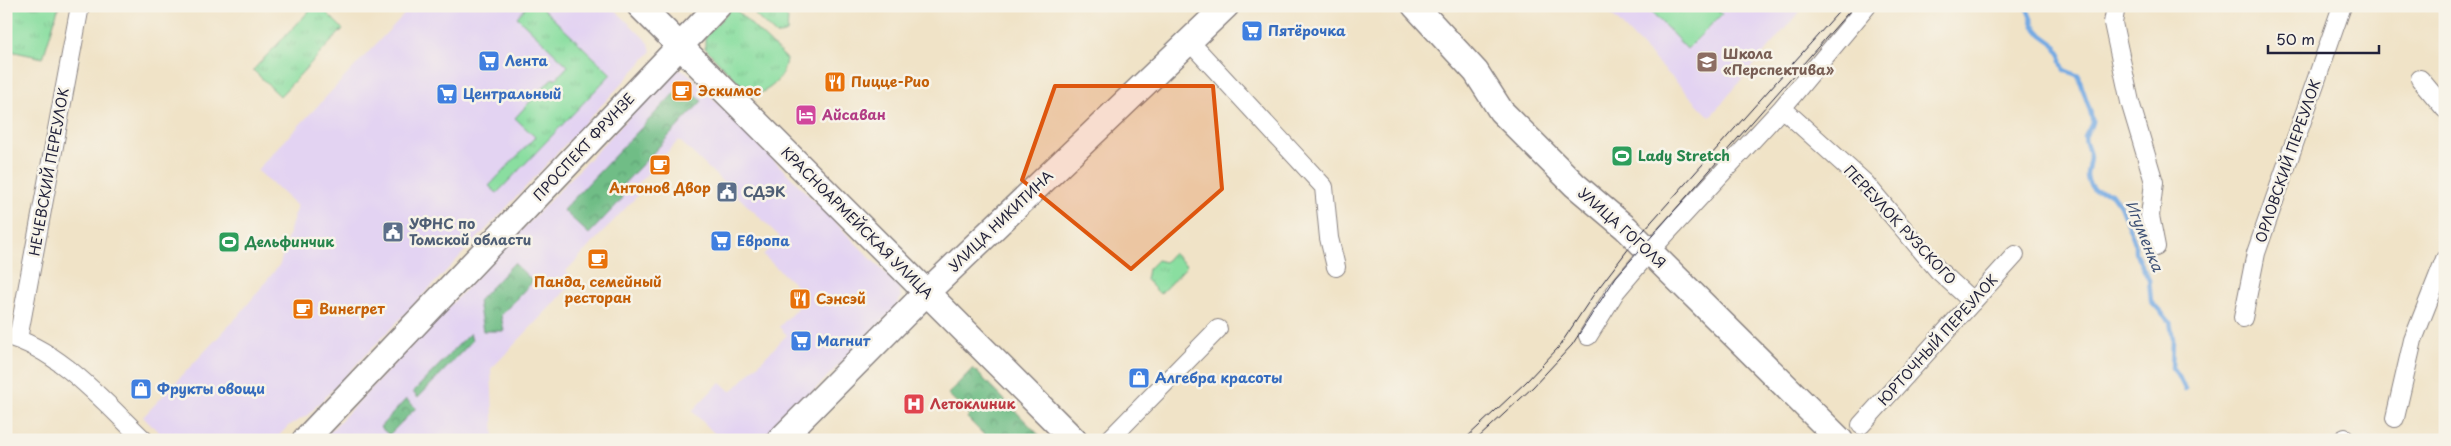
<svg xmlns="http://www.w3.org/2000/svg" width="2451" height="446" font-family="'Playpen Sans',sans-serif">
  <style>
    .built { fill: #e3d3f2 }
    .grass { fill: url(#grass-tufts); stroke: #56806e }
    .forest { fill: url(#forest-crowns); stroke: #487060 }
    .pitch { fill: #8adea0; stroke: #56806e }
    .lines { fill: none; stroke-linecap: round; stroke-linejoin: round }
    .stream { stroke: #75aae3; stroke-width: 4.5 }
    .street-casing { stroke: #898281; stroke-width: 20 }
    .secondary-casing { stroke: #898281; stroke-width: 28 }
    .street { stroke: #fff; stroke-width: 18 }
    .secondary { stroke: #fff; stroke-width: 25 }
    .tram { stroke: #22223b; stroke-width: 1 }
    .marked { fill: #de560e; fill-opacity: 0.2; stroke: #de560e; stroke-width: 4; stroke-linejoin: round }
    .labels { text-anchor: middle; stroke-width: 5; stroke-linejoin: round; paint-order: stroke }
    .shop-label { font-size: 14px; font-weight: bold; fill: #366cbe; stroke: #f7f3e8; text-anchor: start }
    .education-label { font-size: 14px; font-weight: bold; fill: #785e54; stroke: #f7f3e8; text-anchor: start }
    .food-label { font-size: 14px; font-weight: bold; fill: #c56008; stroke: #f7f3e8; text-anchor: start }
    .hotel-label { font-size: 14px; font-weight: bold; fill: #b23c85; stroke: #f7f3e8; text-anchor: start }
    .street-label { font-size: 14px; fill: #22223b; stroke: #f7f3e8 }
    .leisure-label { font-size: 14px; font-weight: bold; fill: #27864d; stroke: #f7f3e8; text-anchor: start }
    .service-label { font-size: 14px; font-weight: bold; fill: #4e5e75; stroke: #f7f3e8; text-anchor: start }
    .health-label { font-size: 14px; font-weight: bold; fill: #be3a42; stroke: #f7f3e8; text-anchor: start }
    .water-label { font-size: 15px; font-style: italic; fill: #3f5276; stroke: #f7f3e8 }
  </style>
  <defs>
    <pattern id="grass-tufts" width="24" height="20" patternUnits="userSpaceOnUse" patternTransform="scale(1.25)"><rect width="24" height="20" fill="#8adea0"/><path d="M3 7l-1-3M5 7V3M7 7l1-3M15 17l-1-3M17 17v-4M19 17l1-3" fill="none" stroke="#77be8b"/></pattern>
    <pattern id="forest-crowns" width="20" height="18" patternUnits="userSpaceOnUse" patternTransform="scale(1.25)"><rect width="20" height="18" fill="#6fbd86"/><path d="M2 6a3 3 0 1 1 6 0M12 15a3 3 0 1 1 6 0" fill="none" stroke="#5b996f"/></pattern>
  </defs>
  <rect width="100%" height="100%" fill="#f7f3e8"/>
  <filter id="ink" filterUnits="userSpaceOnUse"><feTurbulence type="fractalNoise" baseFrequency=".02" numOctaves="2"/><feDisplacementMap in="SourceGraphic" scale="10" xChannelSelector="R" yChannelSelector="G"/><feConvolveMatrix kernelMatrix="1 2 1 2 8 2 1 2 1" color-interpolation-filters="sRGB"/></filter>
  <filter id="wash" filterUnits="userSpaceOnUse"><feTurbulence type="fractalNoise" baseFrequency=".0096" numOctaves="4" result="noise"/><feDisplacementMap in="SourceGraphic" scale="20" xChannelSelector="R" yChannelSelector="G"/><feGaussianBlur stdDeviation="1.12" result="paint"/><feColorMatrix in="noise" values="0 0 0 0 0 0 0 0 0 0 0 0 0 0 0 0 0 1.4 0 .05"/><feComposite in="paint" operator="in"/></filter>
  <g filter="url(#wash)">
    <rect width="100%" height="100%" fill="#f0e3c7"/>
    <path class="built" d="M412 6H611L649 43 651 52 495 220 308 415 288 426 275 440H167L143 417 239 315 280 264 297 206 257 170Z
      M1603 6H1804L1710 117Z
      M678 69 688 73 899 287 901 297 895 308 765 440H721L692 411 720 382 731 392 787 335 779 327 808 297 763 255 780 237 679 140 633 189 638 195 566 271 575 281 491 369 494 440H322L671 73Z"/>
    <path class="grass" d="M9 6H59L43 58 6 50V9Z
      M314 6H320L343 29 280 96 253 70Z
      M527 6H540L611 74 497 193 489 186 535 137 515 118 551 79 557 78 568 66 517 17Z
      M763 6H776L788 18 787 32 776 35 755 15Z
      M733 7 786 58C784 79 771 91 751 96L705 48V38L707 34Z
      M1173 253 1187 266 1160 294 1146 280 1148 269 1157 260 1165 262Z"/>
    <path class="forest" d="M683 84 702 101 617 191 623 198 589 234 563 210Z
      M514 263 533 281 501 315 504 331H483L478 301Z
      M470 333 472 341 418 398 413 392Z
      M973 368 1044 440H989L967 418 969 415 948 394Z
      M406 399 416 408 389 435 380 427Z"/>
    <path class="pitch" d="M1646 6H1714L1722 14 1687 49Z"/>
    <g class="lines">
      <path class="stream" d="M2026 6 2034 26 2042 35 2053 43 2061 55V62L2064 70 2079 76C2080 86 2094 116 2092 122 2091 127 2087 132 2085 137 2085 143 2089 150 2090 156 2090 170 2081 175 2094 190L2111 193 2120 205 2135 243V252L2149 280 2151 301 2170 322 2173 339 2172 368 2178 375 2185 389"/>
    </g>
  </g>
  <g filter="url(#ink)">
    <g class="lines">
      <g class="street-casing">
        <path id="street" d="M2116 6 2113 23 2130 102 2154 182 2150 216 2156 247
          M1189 41 1324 187 1329 238 1336 267
          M2420 79 2445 109
          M1782 108 1865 183 1938 270 1973 302
          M2243 318 2256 253 2342 6
          M6 336C58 348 106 404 144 440
          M1588 336 1616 291 1649 252 1782 108 1867 6
          M18 339 80 6
          M2395 418 2413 340 2445 259
          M1861 425 2015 255
          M1109 440 1218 329
          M2342 440 2345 438"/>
      </g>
      <g class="secondary-casing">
        <path id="secondary" d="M640 6 1074 440
          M1415 6 1476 72 1501 111 1575 185 1626 228 1840 440
          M305 440 718 6
          M780 440 927 292 1226 6"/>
      </g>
      <use href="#street" class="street"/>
      <use href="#secondary" class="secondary"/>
      <path class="tram" d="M1464 440 1526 382 1558 348 1594 294 1636 239 1844 6
        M1476 440 1533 387 1572 345 1616 277 1854 6"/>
    </g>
  </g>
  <path class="marked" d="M1055 86H1213L1222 189 1131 269 1022 180Z"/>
  <defs>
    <g id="supermarket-square" transform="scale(1.125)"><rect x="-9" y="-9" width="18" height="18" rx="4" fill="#3f7fe0" stroke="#f7f3e8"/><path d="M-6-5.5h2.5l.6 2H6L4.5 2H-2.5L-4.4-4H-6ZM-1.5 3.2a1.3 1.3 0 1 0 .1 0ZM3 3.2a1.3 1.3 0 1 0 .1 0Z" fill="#fff"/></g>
    <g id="school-square" transform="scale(1.125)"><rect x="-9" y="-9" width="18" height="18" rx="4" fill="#8d6e63" stroke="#f7f3e8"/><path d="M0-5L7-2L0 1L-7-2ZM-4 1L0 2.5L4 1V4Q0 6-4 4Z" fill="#fff"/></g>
    <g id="restaurant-square" transform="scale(1.125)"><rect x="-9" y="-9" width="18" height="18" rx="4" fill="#e8710a" stroke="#f7f3e8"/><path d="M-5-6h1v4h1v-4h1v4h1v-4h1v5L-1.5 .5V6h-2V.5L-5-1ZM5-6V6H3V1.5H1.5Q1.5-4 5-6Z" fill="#fff"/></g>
    <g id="cafe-square" transform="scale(1.125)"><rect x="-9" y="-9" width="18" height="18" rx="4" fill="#e8710a" stroke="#f7f3e8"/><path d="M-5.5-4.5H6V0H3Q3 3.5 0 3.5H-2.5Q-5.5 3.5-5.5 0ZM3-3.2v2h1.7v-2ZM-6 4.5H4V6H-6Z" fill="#fff"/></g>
    <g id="hotel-square" transform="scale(1.125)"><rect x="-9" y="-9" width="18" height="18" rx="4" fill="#d1479c" stroke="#f7f3e8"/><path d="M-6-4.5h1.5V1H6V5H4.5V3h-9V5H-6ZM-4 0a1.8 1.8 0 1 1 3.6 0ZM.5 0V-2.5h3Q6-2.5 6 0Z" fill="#fff"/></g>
    <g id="stadium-square" transform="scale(1.125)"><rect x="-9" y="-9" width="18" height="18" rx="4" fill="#2e9e5b" stroke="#f7f3e8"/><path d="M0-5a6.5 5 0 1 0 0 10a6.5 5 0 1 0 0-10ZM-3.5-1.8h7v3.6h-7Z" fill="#fff"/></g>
    <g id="civic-square" transform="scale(1.125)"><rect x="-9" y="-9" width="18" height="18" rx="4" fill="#5c6f8a" stroke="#f7f3e8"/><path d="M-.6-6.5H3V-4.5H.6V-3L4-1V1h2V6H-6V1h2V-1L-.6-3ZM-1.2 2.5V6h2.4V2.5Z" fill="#fff"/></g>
    <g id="shop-square" transform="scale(1.125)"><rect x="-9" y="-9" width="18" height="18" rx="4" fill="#3f7fe0" stroke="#f7f3e8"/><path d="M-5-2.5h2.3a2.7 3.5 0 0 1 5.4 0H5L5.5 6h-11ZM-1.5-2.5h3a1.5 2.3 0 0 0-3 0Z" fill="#fff"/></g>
    <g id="hospital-square" transform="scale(1.125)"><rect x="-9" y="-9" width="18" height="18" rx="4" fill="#e0444e" stroke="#f7f3e8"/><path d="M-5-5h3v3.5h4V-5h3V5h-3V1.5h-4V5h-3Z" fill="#fff"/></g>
  </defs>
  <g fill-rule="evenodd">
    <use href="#supermarket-square" x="1252" y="31"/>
    <use href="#supermarket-square" x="489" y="61"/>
    <use href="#school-square" x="1707" y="62"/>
    <use href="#restaurant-square" x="835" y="82"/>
    <use href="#cafe-square" x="682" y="91"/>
    <use href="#supermarket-square" x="447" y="94"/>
    <use href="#hotel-square" x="806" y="115"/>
    <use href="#stadium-square" x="1622" y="156"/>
    <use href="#cafe-square" x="660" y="165"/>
    <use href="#civic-square" x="727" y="192"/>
    <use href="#civic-square" x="393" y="232"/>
    <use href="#supermarket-square" x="721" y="241"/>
    <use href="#stadium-square" x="229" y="242"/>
    <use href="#cafe-square" x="598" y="259"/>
    <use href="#restaurant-square" x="800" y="299"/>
    <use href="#cafe-square" x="303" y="309"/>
    <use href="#supermarket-square" x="801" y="341"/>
    <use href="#shop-square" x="1139" y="378"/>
    <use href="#shop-square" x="141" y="389"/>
    <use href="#hospital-square" x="914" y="404"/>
  </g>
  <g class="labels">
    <g class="shop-label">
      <text x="1268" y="36">Пятёрочка</text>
      <text x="505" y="66">Лента</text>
      <text x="463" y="99">Центральный</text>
      <text x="737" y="246">Европа</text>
      <text x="817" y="346">Магнит</text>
      <text x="1155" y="383">Алгебра красоты</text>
      <text x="157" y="394">Фрукты овощи</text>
    </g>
    <g class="education-label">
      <text x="1723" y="59">Школа<tspan x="1723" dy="16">«Перспектива»</tspan></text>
    </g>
    <g class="food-label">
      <text x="851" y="87">Пицце-Рио</text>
      <text x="698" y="96">Эскимос</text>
      <text x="660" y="193" text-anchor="middle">Антонов Двор</text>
      <text x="598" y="287" text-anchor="middle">Панда, семейный<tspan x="598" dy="16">ресторан</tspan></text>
      <text x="816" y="304">Сэнсэй</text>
      <text x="319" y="314">Винегрет</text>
    </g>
    <g class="hotel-label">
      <text x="822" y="120">Айсаван</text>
    </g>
    <g class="street-label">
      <text transform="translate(584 147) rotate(-47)" y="5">ПРОСПЕКТ ФРУНЗЕ</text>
      <text transform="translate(2288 161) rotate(-71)" y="5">ОРЛОВСКИЙ ПЕРЕУЛОК</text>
      <text transform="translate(49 172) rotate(-80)" y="5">НЕЧЕВСКИЙ ПЕРЕУЛОК</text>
      <text transform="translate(1001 221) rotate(-44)" y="5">УЛИЦА НИКИТИНА</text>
      <text transform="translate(857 223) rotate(45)" y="5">КРАСНОАРМЕЙСКАЯ УЛИЦА</text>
      <text transform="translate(1900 225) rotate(47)" y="5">ПЕРЕУЛОК РУЗСКОГО</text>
      <text transform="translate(1622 228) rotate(42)" y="5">УЛИЦА ГОГОЛЯ</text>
      <text transform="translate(1938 340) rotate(-48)" y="5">ЮРТОЧНЫЙ ПЕРЕУЛОК</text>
    </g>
    <g class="leisure-label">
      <text x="1638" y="161">Lady Stretch</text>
      <text x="245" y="247">Дельфинчик</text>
    </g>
    <g class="service-label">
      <text x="743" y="197">СДЭК</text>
      <text x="409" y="229">УФНС по<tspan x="409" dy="16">Томской области</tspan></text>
    </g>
    <g class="health-label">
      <text x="930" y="409">Летоклиник</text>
    </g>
    <g class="water-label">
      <text transform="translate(2144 236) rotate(68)" y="5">Игуменка</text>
    </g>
  </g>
  <rect width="2451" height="446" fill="none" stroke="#f7f3e8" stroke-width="25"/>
  <path d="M2268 45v8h111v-8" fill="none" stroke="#22223b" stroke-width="2.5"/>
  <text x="2276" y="45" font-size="15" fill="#22223b" stroke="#f7f3e8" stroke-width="4" paint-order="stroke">50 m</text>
</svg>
